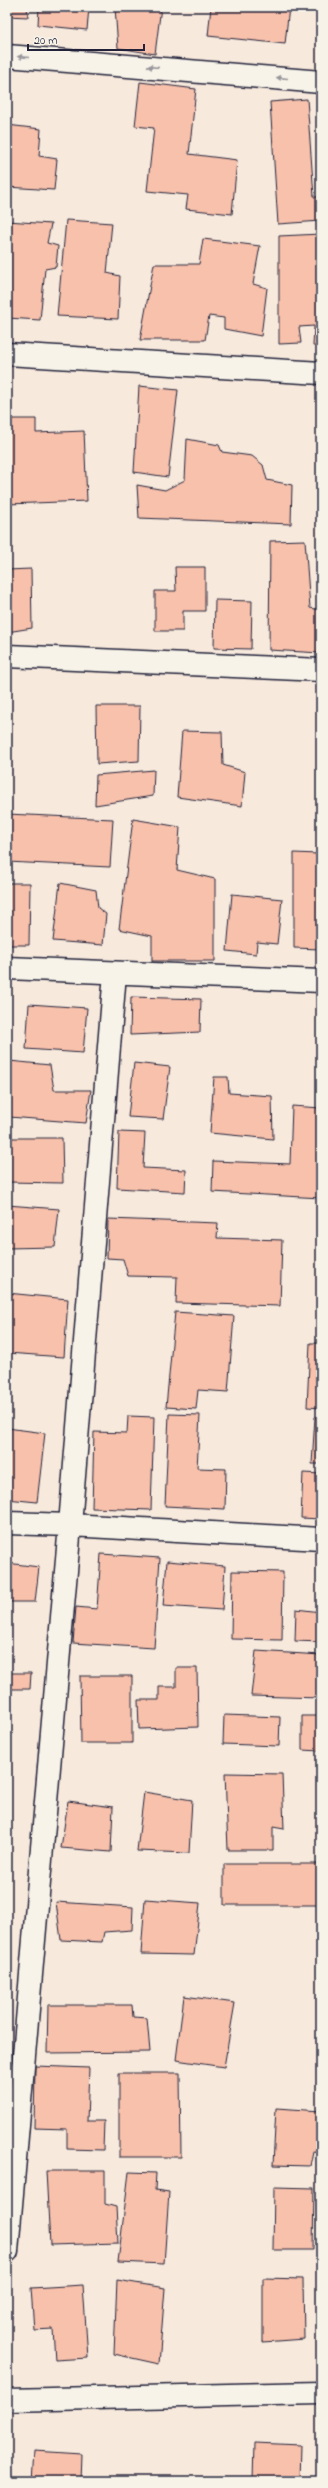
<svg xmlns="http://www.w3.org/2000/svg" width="328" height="2488" font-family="'Indie Flower',sans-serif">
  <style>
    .building { fill: #f8c1ab; stroke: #22223b }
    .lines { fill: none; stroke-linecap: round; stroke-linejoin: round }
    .minor-casing { stroke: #22223b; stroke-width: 25 }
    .minor { stroke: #f7f3e8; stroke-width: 22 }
    .oneway { fill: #97959a }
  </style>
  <rect width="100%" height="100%" fill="#f7e9dc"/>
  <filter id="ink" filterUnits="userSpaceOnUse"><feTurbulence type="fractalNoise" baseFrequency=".025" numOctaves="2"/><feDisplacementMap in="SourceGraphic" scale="8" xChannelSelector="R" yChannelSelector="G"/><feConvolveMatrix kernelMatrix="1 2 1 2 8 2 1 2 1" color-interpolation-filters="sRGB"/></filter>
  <g filter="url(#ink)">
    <path class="building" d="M7 7H27L28 17 7 16Z
      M39 7H89L87 30 38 25Z
      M115 7H161L155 54 118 48Z
      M211 7H289L285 44 208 36Z
      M140 82 196 89 189 154 237 160 232 214 186 209 188 195 147 191 154 128 135 126Z
      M307 99 314 197H321V221L278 224 270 102Z
      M7 125 41 129 39 156 57 159 54 190 7 187Z
      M66 220 112 223 107 273 120 276 118 319 57 316Z
      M7 221 51 224 47 243 58 246 56 267 45 269 40 320 7 318Z
      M321 234V347L313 346 314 326 299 327 301 343 279 344V236Z
      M203 239 260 246 253 284 267 288 261 336 224 329V318L209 316 205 340H140L154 264H199Z
      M139 386 178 390 168 477 134 472Z
      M7 419H36V433L84 431 87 501 7 504Z
      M187 439 219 445 222 452 252 456 263 465 267 480 292 485 291 524 139 518 137 485 165 490 185 480Z
      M305 540 310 608 321 610V653L269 650 270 541Z
      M175 567H205V611H183V631H155V591H176Z
      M31 569 32 628 7 632V570Z
      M215 600 252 601 251 649 214 648Z
      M96 706H140L139 761 97 764Z
      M182 731 222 732 223 765 245 772 242 806 177 797Z
      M154 770 153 796 95 805 96 775Z
      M7 814 113 819 110 867 7 862Z
      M133 819 180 827 177 870 215 879V961H152V936L119 929Z
      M294 853 318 854V882H321V949L294 948Z
      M7 883H30L29 945H7Z
      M60 883 96 890 98 908 106 914 103 945 53 941Z
      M232 894 282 899 277 944 257 942 256 954 227 951Z
      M131 997 201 999 200 1032 130 1035Z
      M29 1004 87 1008 83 1053 26 1049Z
      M9 1061 50 1065 54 1090H91L86 1123 9 1117Z
      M134 1063 170 1067 163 1119 128 1117Z
      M214 1077H228L229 1093 272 1096 273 1139 210 1133Z
      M292 1106 321 1108V1198L212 1192 213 1161 290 1164Z
      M119 1132 145 1133 143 1168 186 1170 185 1192 117 1188Z
      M7 1138H62L63 1183 7 1182Z
      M7 1205 59 1209 55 1247 7 1248Z
      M108 1219 218 1223 217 1238 282 1240 280 1306 176 1303 177 1277 128 1276 123 1259 107 1258Z
      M7 1293 68 1299 64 1357 7 1353Z
      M175 1312 234 1316 228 1392 198 1390 196 1409 166 1407Z
      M310 1343H321V1408L307 1407Z
      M169 1414 200 1415 197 1468 226 1469 225 1509 165 1506Z
      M128 1416 154 1417 151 1510 92 1508 94 1432 127 1433Z
      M315 1417 321 1418V1464H312Z
      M7 1428 45 1433 37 1502 7 1499Z
      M303 1473 321 1474V1519L301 1518Z
      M101 1554 160 1558 154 1648 73 1643 76 1607 97 1609Z
      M167 1561 225 1566 222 1610 163 1606Z
      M7 1563 39 1567 35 1602H7Z
      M232 1571 283 1572 282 1640 231 1639Z
      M296 1609 321 1612V1642L295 1641Z
      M256 1651 321 1655V1698L251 1696Z
      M176 1668H197L198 1727 139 1729 138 1700H159V1687H176Z
      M7 1673H31L30 1689H7Z
      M80 1676H132V1743H81Z
      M224 1715 280 1717 279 1746 223 1744Z
      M302 1716H321V1751L302 1750Z
      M225 1773 282 1774 284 1829 273 1827V1850H228Z
      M144 1792 192 1800 189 1853 137 1851Z
      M68 1801 113 1807 111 1852 61 1848Z
      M224 1864H319L320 1905H224Z
      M145 1899 200 1903 194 1955 141 1954Z
      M56 1902 133 1907 132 1930 104 1932 102 1942 61 1940Z
      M184 1996 235 2003 224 2067 176 2060Z
      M48 2005H132L133 2017 147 2018 150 2052 47 2053Z
      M35 2066 89 2068 87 2121H104L103 2150 67 2149V2129L34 2128Z
      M119 2073H180L181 2157H119Z
      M276 2108 321 2111V2152L313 2151 310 2166 273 2165Z
      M46 2171H105V2204L116 2207 118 2243 50 2245Z
      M129 2172 156 2173 155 2190 169 2192 164 2264 118 2262Z
      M274 2187 314 2188 313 2250H273Z
      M263 2278 303 2279 304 2339 263 2342Z
      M117 2280 165 2288 159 2364 114 2354Z
      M83 2285 88 2358 55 2360 53 2329 34 2330 31 2288Z
      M254 2443 301 2445 300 2481H253Z
      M34 2451 82 2454 81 2481H32Z"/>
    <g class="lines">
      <g class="minor-casing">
        <path id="minor" d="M7 56 321 82
          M7 354 321 373
          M7 656 321 670
          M7 968 321 981
          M7 1523 70 1525 321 1539
          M7 2251 70 1525 115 973
          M7 2400 321 2393"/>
      </g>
      <use href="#minor" class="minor"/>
    </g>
    <defs><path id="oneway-solid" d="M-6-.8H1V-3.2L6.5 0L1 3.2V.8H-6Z"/></defs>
    <g class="oneway">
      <use href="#oneway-solid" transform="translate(23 57) rotate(-175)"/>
      <use href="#oneway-solid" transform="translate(153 67) rotate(-175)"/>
      <use href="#oneway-solid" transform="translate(282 78) rotate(-175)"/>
    </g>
  </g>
  <rect width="328" height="2488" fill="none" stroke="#f7f3e8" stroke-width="24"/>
  <rect x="12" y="12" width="304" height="2464" fill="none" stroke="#22223b" stroke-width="1.5" filter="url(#ink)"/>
  <path d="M28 44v6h116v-6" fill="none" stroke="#22223b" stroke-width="2"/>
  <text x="34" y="44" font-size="12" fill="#22223b" stroke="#f7f3e8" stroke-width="3" paint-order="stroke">20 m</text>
</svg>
